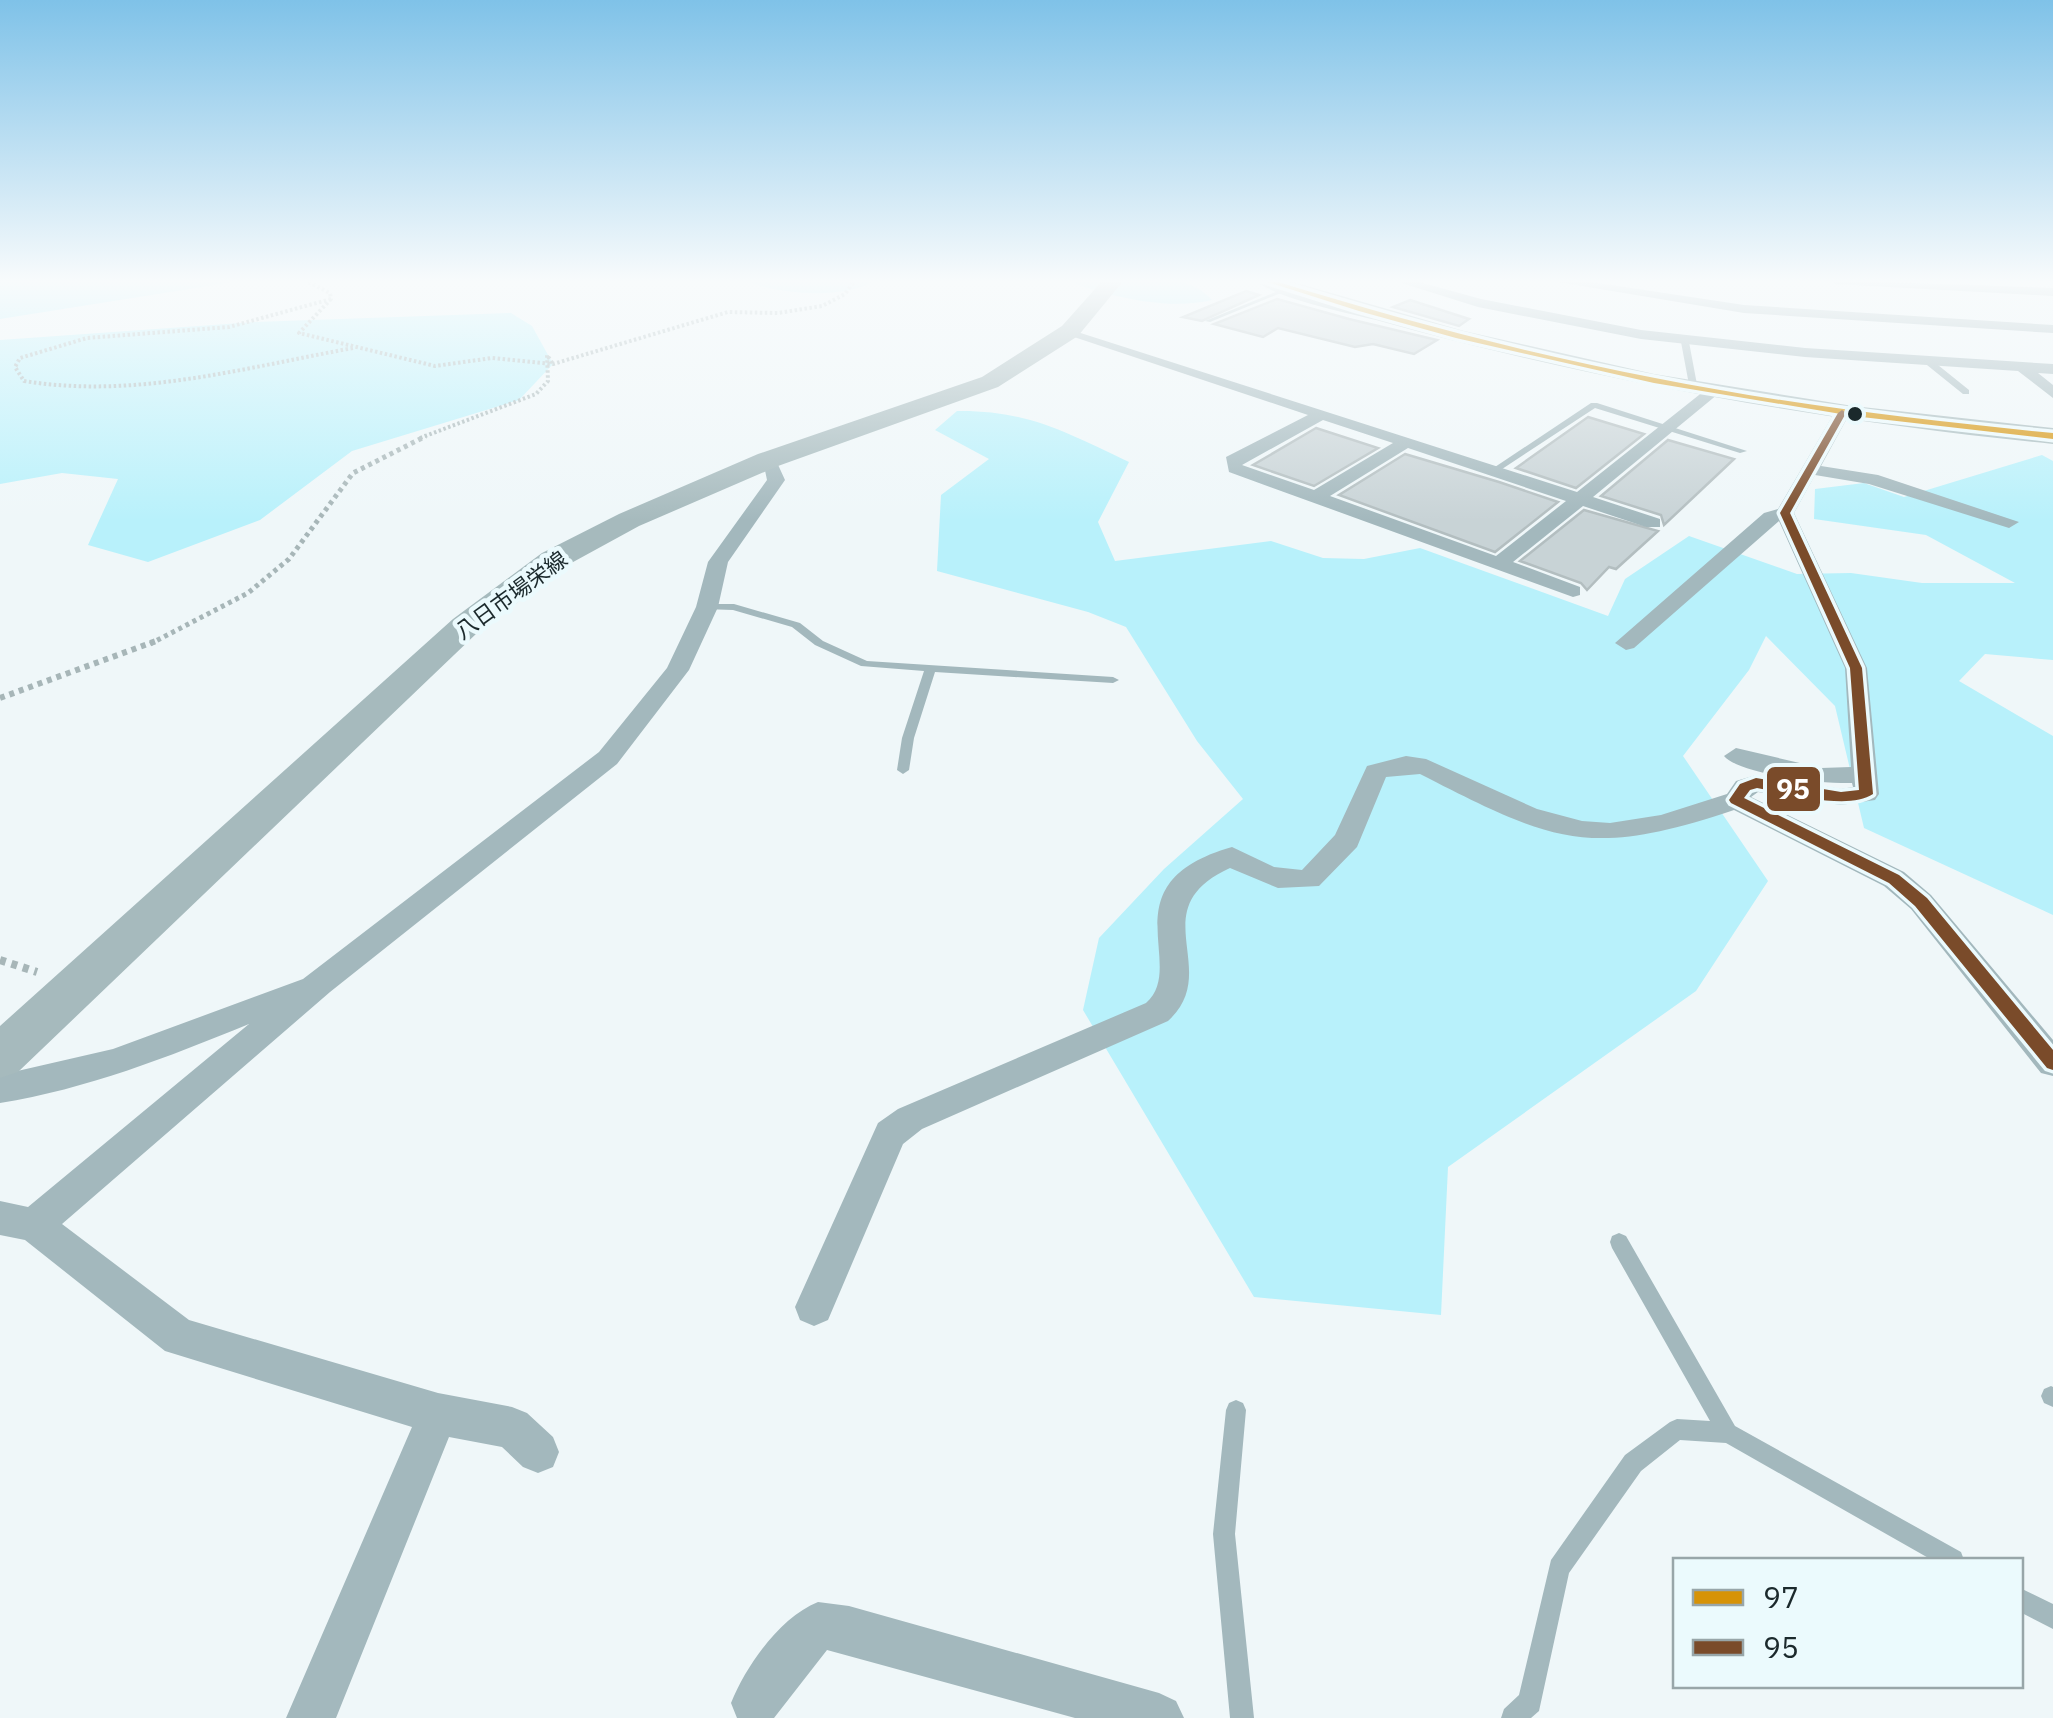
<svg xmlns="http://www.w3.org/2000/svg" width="2053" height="1718" font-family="'IBM Plex Sans','Noto Sans JP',sans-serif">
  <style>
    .green { fill: #b8f1fb }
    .building { fill: #c8d3d6; stroke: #b3bec0; stroke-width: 2.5 }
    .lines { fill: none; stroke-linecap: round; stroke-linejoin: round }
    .path-far3 { stroke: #a7b6b8; stroke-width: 4; stroke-dasharray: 2.5 2.5; stroke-linecap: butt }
    .path-far2 { stroke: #a7b6b8; stroke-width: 5; stroke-dasharray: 4 4; stroke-linecap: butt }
    .path-far1 { stroke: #a7b6b8; stroke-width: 6; stroke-dasharray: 5 5; stroke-linecap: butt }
    .path { stroke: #a7b6b8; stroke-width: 8; stroke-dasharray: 6 6; stroke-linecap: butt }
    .service { fill: #a3b8bd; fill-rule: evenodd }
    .minor { fill: #a3b8bd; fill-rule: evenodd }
    .primary { fill: #a6babd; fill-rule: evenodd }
    .bus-1-casing { stroke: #ebfafd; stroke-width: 7 }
    .bus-2-casing { stroke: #ebfafd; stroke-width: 7 }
    .bus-1 { fill: #d69307; fill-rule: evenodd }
    .bus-2 { fill: #7a4b2a; fill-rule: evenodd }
    .bus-dot { fill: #1b292c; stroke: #ebfafd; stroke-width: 4 }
    .labels { text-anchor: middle; stroke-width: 9; stroke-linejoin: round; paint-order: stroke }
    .far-street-label { font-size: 22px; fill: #1b292c; stroke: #ebfafd }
    .line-badge { stroke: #ebfafd; stroke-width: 4 }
    .badge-label { font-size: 28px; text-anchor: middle; font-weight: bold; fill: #fff }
  </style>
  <rect width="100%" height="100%" fill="#eff7f9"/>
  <path class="green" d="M0 280H246L0 319Z
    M743 280H877C843 300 779 295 743 280Z
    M1065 280C1108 280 1182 265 1212 300 1166 311 1108 296 1065 280Z
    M511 313 532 326 553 364 519 400 352 451 260 520 148 562 88 545 118 479 62 473 0 484V340L255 322Z
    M957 411C1028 410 1067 433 1129 462L1098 522 1115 561 1271 541 1323 558 1364 559 1420 548 1608 616 1625 579 1689 536 1797 574 1851 573 1922 583H2015L1926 535 1814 519 1815 489 1864 483 1904 497 2042 455 2053 461V660L1985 654 1959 681 2053 736V915L1864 828 1835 706 1766 636 1749 670 1683 756 1768 881 1696 991 1448 1167 1441 1315 1254 1297 1083 1010 1099 938 1164 869 1243 799 1197 741 1126 627 1088 612 937 571 941 495 989 459 935 430Z"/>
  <path class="building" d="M1246 291 1259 295 1202 321 1183 317Z
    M1277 299 1349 319 1437 340 1414 354 1373 344 1355 347 1278 328 1263 337 1214 324Z
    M1410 300 1469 319 1459 326 1393 307Z
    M1588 417 1644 434 1576 488 1516 468Z
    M1316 428 1378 448 1314 486 1253 465Z
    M1668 440 1734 459 1664 525 1661 515 1601 496Z
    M1405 454 1499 482 1558 502 1495 552 1339 495Z
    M1584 510 1658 531 1616 569 1609 567 1587 590 1581 583 1520 561Z"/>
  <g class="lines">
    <path class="path-far3" d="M304 280 330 293 331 299 299 333 435 366 492 358 553 364 728 312 778 313 822 306 845 294 855 280
      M331 299 229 327 87 338 20 358 15 367 24 381C136 399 243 368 353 348
      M420 438 536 394 548 381 547 355 553 364"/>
    <path class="path-far2" d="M150 644 248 593 289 559 353 473 426 436"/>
    <path class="path-far1" d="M0 698 156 641"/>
    <path class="path" d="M0 960 37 972"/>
    <path class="service" d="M1288 287 1293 288 1210 322 1205 321Z
      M1685 340 1689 342 1698 390 1694 392 1690 390 1681 342Z
      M1927 361H1933L1969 390V394H1963L1927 365Z
      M1591 403H1597L1747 451 1740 453 1595 408 1496 473 1489 471Z
      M707 604H734L800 623 823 641 867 661 1113 677 1119 680 1113 683 935 672 914 738 909 770 903 774 897 770 902 738 924 671 861 666 815 645 792 627 733 610 703 609 702 607Z
      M1619 1233 1626 1236 1735 1426 1961 1552 1964 1560H1932L1726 1443 1680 1440 1641 1471 1569 1573 1539 1711 1531 1718H1501L1504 1709 1519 1695 1551 1560 1625 1455 1670 1422 1677 1419 1710 1421 1612 1248 1610 1242 1612 1236Z
      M2051 1386 2053 1387V1407L2044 1403 2041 1396 2044 1389Z
      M1236 1400 1243 1403 1246 1410 1235 1534 1254 1718H1230L1213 1534 1226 1410 1229 1403Z
      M2020 1588 2053 1604V1629L2020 1612Z"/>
    <path class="minor" d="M1392 280H1412L1481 299 1641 330 1805 348 2053 364V374L2038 373 2053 385V398L2018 371 1805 357 1641 339 1478 307Z
      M1546 280H1578L1744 305 2053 325V333L1744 313Z
      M1829 280 2053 288V296L1835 284Z
      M1065 328 1577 492 1704 391 1718 394 1593 497 1660 519V527H1646L1583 506 1513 562 1580 587V595L1573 597 1229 472 1226 457 1308 415 1065 334ZM1323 420 1393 443 1314 490 1242 465ZM1408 448 1566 501 1496 556 1330 496Z
      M1836 410 1850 413 1821 466 1878 475 2019 522 2009 528 1869 484 1815 475 1794 513 1867 668 1879 794 1875 800 1841 805 1758 792 1751 797 1904 872 1931 895 2053 1040V1076L2041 1073 1911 909 1884 886 1734 810C1588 859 1553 842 1420 774L1386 777 1357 847 1319 886 1278 888 1230 868C1140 909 1224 970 1168 1021L922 1129 903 1144 828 1320 814 1326 800 1320 795 1307 878 1123 898 1109 1146 1003C1189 966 1105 883 1232 847L1274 867 1302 870 1335 835 1367 766 1406 756 1426 759 1537 809 1582 821 1610 823 1661 815 1727 794 1736 781 1756 775 1841 789 1853 787 1852 783C1825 784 1741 775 1724 756L1736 748 1821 768 1851 767 1845 668 1779 521 1634 648 1626 650 1615 643 1764 513 1778 509Z
      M762 456H774L785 480 728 562 718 607 689 670 617 764 330 992 62 1224 189 1320 438 1393 512 1407 527 1413 553 1437 559 1452 553 1467 538 1473 523 1467 502 1447 449 1437 336 1718H286L412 1427 165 1351 25 1240 0 1235V1201L28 1207 249 1024C168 1057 87 1089 0 1103V1075L113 1049 303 979 599 752 667 668 696 607 708 562 767 480Z
      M818 1602 849 1606 1159 1693 1176 1701 1184 1718H1075L827 1650 774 1718H737L731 1703C746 1666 780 1617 818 1602Z"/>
    <path class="primary" d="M1103 280H1124L1078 336 998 387 778 466 639 526 564 567 477 633 18 1072 0 1078V1026L453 619 542 553 619 514 758 454 982 377 1062 326Z
      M1255 280H1286L1464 331 1654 374 1853 406 2053 428V444C1823 421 1599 382 1376 320 1348 313 1274 298 1255 280Z"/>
    <g class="bus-1-casing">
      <path id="bus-1" d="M1261 280H1272C1398 319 1525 353 1655 378 1786 404 1919 420 2053 433V439L1853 416 1654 383 1456 338 1359 311Z"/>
    </g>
    <g class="bus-2-casing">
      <path id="bus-2" d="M1842 410 1846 413 1790 513 1862 668 1873 794C1848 811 1787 793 1757 788L1750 790 1744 798 1899 875 1927 898 2053 1050V1070L2047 1068 1915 906 1889 883 1731 803 1729 800 1740 784 1756 778 1841 792 1859 790 1850 668 1780 513 1838 413Z"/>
    </g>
    <use href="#bus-1" class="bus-1"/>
    <use href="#bus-2" class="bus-2"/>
  </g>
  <linearGradient id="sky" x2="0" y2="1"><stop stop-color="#7fc2e8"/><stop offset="0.54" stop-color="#f8fbfc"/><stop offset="1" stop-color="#f8fbfc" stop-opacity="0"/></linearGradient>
  <rect width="2053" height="521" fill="url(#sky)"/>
  <circle class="bus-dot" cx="1855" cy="414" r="9"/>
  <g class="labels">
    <g class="far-street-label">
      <text transform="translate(511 595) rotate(-36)" y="8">八日市場栄線</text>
    </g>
  </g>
  <rect class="line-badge" x="1765" y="765" width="57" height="48" rx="10" fill="#7a4b2a"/>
  <g class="badge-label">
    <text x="1793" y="799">95</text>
  </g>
  <rect x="1673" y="1558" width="350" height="130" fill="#ebfafd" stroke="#98a6a9" stroke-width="2.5"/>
  <rect x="1693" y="1590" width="50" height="15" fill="#d69307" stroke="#98a6a9" stroke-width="2.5"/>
  <text x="1763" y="1608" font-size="30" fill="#1b292c">97</text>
  <rect x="1693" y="1640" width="50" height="15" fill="#7a4b2a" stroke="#98a6a9" stroke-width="2.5"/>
  <text x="1763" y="1658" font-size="30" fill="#1b292c">95</text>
</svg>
